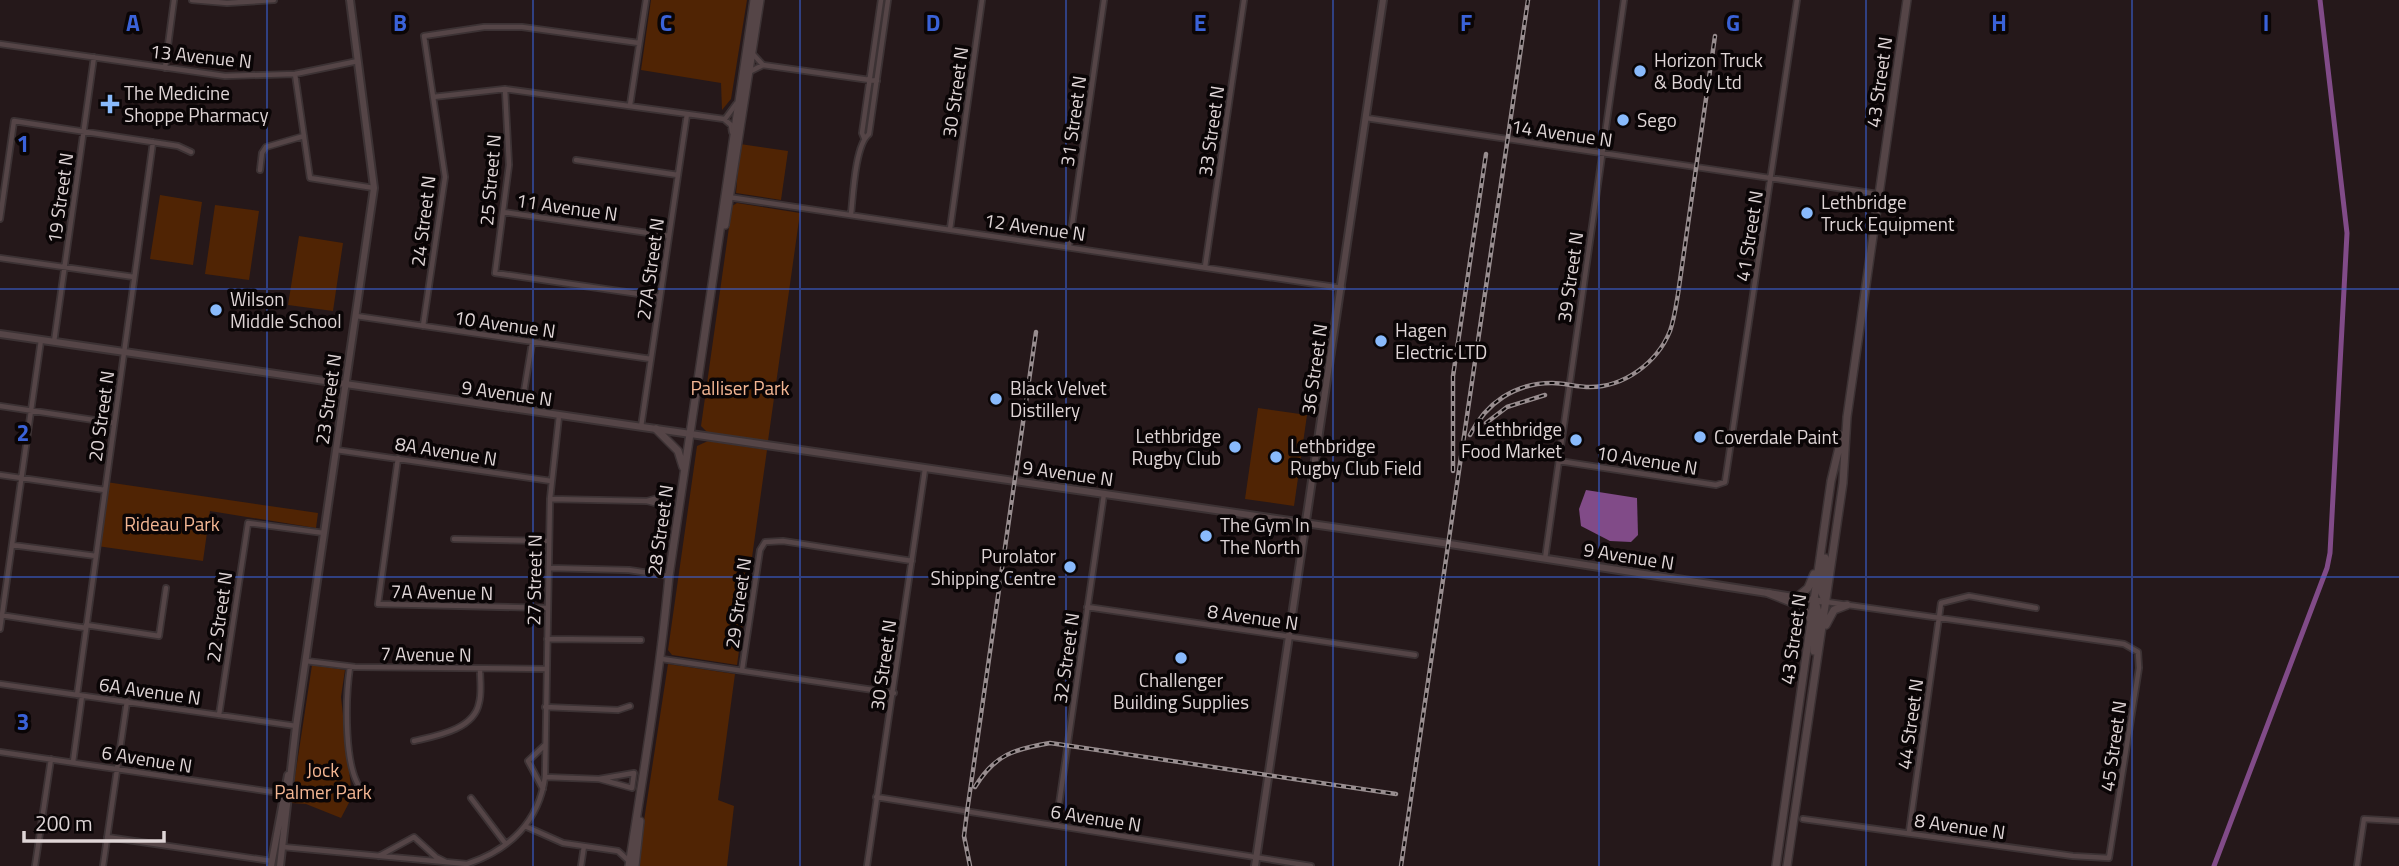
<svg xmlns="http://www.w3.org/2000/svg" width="2399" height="866" font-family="'Titillium Web',sans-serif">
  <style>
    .green { fill: #502404 }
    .water { fill: #814b88 }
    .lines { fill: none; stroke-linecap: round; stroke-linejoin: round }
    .canal { stroke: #814b88; stroke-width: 5 }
    .minor-casing { stroke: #3c3234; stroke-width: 8 }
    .tertiary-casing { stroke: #3c3234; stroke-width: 10 }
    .secondary-casing { stroke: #3c3234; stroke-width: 10 }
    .minor { stroke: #554547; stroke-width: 4.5 }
    .tertiary { stroke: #554547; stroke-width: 6 }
    .secondary { stroke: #554547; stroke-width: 7 }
    .rail-casing { stroke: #988d8f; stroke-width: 4.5 }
    .rail { stroke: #0a0506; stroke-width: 2; stroke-dasharray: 5; stroke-linecap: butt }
    .grid { fill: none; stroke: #3a62d8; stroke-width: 2; stroke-opacity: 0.55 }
    .poi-dot { fill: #89bafc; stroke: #0a0506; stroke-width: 2.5 }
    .labels { text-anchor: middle; stroke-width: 7; stroke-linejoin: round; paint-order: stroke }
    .street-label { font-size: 19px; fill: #dfd5d6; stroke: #0a0506 }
    .poi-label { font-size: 19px; fill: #dfd5d6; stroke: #0a0506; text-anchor: start }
    .park-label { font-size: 19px; fill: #f3b693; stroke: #0a0506 }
    .grid-label { font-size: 23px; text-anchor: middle; font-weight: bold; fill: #3a62d8; stroke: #0a0506; stroke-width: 7; stroke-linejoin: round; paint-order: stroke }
  </style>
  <rect width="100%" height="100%" fill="#25181a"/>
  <path class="green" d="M651 0H747L731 99 722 110 721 83 641 70Z
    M740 144 788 151 781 200 736 193Z
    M160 195 202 202 193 265 150 259Z
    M737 203 800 213 768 441 707 432 701 426 732 206Z
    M215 205 259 211 249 280 205 274Z
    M299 236 343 243 333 311 288 305Z
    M1258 408 1307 415 1294 506 1245 499Z
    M708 441 767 450 737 665 672 655 668 650 697 446Z
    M106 482 318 513 316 528 210 511 203 561 97 546Z
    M668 664 735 674 718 800 734 806 727 866H637Z
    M312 665 345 670 341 697 352 797 341 818 306 804 291 803Z"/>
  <path class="water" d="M1586 490 1637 498 1638 535 1631 542 1610 541 1581 526 1579 509Z"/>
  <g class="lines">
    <path class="canal" d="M2214 866 2327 568 2330 553 2347 233 2320 0"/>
    <g class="minor-casing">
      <path id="minor" d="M192 0 227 3 274 0
        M0 44 225 76 295 74 358 61
        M752 53 763 65
        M165 68 174 0
        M749 72 763 65 877 81
        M295 74 310 178 374 188
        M505 89 509 165 495 273 660 297
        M433 97 505 89 724 119 731 125 732 132
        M630 105 646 0
        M1366 118 1878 194
        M725 119 736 104
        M864 138 862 133 881 0
        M576 160 678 175
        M260 170 262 153 266 147 304 136
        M728 197 1342 288
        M503 212 669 236
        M851 214C853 196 855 145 869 134L888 0
        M0 219 14 121 178 146 191 152
        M950 229 982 0
        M1069 246 1104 0
        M0 258 134 277
        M1205 267 1244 0
        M356 316 651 359
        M423 326 445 177 424 36 484 27H522L639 43
        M54 342 94 57
        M0 406 114 423
        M521 410 532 343
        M641 427 687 114
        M336 450 551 481
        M398 458 378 604 547 608
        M1559 461 1716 485 1725 482 1797 0
        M0 475 105 490
        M550 499 647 501 665 496 669 500 666 506 647 501
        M454 539 549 541
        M12 545 96 556
        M1545 559 1624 0
        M549 568 629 570 669 576
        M1087 607 1415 655
        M0 615 86 628
        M86 625 159 636 166 588
        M0 629 41 340
        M547 639 641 640
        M662 659 894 693
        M306 661 355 667 547 669
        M350 667C346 694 342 775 365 793
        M742 670 760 550 765 542 783 541 912 561
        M0 684 296 726
        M77 695 153 142
        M545 707 618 710 630 706
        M219 715 248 523 324 533
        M414 741C435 736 474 730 479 703 482 693 480 680 480 669
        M0 752 287 794
        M73 762 82 696
        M545 777 599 779 634 773 632 788 599 779
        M543 789 528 761 545 745
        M876 797 1311 866
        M471 798 505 843
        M1803 819 2073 856 2109 858 2139 668 2138 652 2124 644 1827 602
        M1056 825 1104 494
        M527 827 563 843 618 851 630 862
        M1909 832 1941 603 1969 596 2036 608
        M107 837 272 861
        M283 847 467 864C510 850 539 821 545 777L550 499 559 416
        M379 856 414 837 436 857 446 862
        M35 866 51 759
        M103 866 127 701
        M581 866 584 846
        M867 866 925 469
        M2357 866 2364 819 2399 821"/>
    </g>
    <g class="tertiary-casing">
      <path id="tertiary" d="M0 334 1450 544 1826 602
        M271 866 288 775
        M280 866 296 726 374 188 350 0
        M1255 866 1383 0"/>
    </g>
    <g class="secondary-casing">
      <path id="secondary" d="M725 225 760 0
        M656 429 678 451 683 467
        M1825 558 1822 593 1826 602
        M1768 593 1803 607 1810 619
        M1796 598 1808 588 1814 574
        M1826 625 1834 610 1847 605
        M1814 651 1818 612 1815 601
        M629 866C644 769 660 673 669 576L754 0
        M635 866 640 821
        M1776 866 1831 481 1842 435
        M1787 866 1843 483 1847 417 1907 0"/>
    </g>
    <use href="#minor" class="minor"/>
    <use href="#tertiary" class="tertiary"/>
    <use href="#secondary" class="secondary"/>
    <g class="rail-casing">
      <path id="rail" d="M1486 423 1507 407 1545 395
        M1470 435C1486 403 1515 383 1552 383 1564 383 1577 387 1590 387 1624 387 1657 363 1670 331 1674 320 1676 306 1678 294L1715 36
        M1453 471V376L1486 154
        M975 787C995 754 1015 749 1050 743L1396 794
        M970 866 964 836 967 812 1036 332
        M1401 866 1528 0"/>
    </g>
    <use href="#rail" class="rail"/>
  </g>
  <path class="grid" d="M267 0V866M533 0V866M800 0V866M1066 0V866M1333 0V866M1599 0V866M1866 0V866M2132 0V866M0 289H2399M0 577H2399"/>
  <g class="poi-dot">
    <circle cx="1640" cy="71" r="7"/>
    <path d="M106.5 93.5h7v7h7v7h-7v7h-7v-7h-7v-7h7z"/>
    <circle cx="1623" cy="120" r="7"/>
    <circle cx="1807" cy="213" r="7"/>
    <circle cx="216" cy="310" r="7"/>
    <circle cx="1381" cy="341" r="7"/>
    <circle cx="996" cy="399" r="7"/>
    <circle cx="1700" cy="437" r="7"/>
    <circle cx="1576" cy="440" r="7"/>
    <circle cx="1235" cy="447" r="7"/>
    <circle cx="1276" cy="457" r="7"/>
    <circle cx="1206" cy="536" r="7"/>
    <circle cx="1070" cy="567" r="7"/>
    <circle cx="1181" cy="658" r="7"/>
  </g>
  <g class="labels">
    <g class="street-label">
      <text transform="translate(201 56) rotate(6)" y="7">13 Avenue N</text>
      <text transform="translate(1879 82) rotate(-82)" y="7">43 Street N</text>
      <text transform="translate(955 92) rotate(-82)" y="7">30 Street N</text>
      <text transform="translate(1073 121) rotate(-82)" y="7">31 Street N</text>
      <text transform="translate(1211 131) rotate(-82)" y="7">33 Street N</text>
      <text transform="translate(1562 133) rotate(8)" y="7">14 Avenue N</text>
      <text transform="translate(490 180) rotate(-85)" y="7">25 Street N</text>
      <text transform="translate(60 198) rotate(-82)" y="7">19 Street N</text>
      <text transform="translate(567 207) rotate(8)" y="7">11 Avenue N</text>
      <text transform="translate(423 221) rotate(-83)" y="7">24 Street N</text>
      <text transform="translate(1035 227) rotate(8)" y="7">12 Avenue N</text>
      <text transform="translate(1749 236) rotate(-81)" y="7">41 Street N</text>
      <text transform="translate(650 269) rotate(-82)" y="7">27A Street N</text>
      <text transform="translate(1570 277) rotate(-82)" y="7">39 Street N</text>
      <text transform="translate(505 324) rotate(8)" y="7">10 Avenue N</text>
      <text transform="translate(1314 369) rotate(-82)" y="7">36 Street N</text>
      <text transform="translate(507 393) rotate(8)" y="7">9 Avenue N</text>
      <text transform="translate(328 399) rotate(-82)" y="7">23 Street N</text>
      <text transform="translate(101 416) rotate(-82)" y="7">20 Street N</text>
      <text transform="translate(446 451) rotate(9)" y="7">8A Avenue N</text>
      <text transform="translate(1647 460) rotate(9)" y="7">10 Avenue N</text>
      <text transform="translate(1068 473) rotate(8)" y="7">9 Avenue N</text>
      <text transform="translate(660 530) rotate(-82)" y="7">28 Street N</text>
      <text transform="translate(1629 556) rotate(9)" y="7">9 Avenue N</text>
      <text transform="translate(534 580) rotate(-89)" y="7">27 Street N</text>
      <text transform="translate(442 592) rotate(1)" y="7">7A Avenue N</text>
      <text transform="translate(738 603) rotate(-82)" y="7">29 Street N</text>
      <text transform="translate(219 617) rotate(-82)" y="7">22 Street N</text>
      <text transform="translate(1253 617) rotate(8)" y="7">8 Avenue N</text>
      <text transform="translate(1793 639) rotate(-82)" y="7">43 Street N</text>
      <text transform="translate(426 654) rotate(1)" y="7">7 Avenue N</text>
      <text transform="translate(1066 658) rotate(-82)" y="7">32 Street N</text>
      <text transform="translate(883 665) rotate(-82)" y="7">30 Street N</text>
      <text transform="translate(150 691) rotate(8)" y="7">6A Avenue N</text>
      <text transform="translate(1910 724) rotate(-82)" y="7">44 Street N</text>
      <text transform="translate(2113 746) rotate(-82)" y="7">45 Street N</text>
      <text transform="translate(147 759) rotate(9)" y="7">6 Avenue N</text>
      <text transform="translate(1096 818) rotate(9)" y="7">6 Avenue N</text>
      <text transform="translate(1960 826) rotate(8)" y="7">8 Avenue N</text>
    </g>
    <g class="poi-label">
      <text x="1654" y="67">Horizon Truck<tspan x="1654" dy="22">&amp; Body Ltd</tspan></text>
      <text x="124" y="100">The Medicine<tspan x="124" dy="22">Shoppe Pharmacy</tspan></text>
      <text x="1637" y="127">Sego</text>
      <text x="1821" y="209">Lethbridge<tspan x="1821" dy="22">Truck Equipment</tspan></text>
      <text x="230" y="306">Wilson<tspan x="230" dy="22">Middle School</tspan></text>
      <text x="1395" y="337">Hagen<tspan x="1395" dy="22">Electric LTD</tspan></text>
      <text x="1010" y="395">Black Velvet<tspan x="1010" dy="22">Distillery</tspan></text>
      <text x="1562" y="436" text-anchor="end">Lethbridge<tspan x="1562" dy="22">Food Market</tspan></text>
      <text x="1221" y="443" text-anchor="end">Lethbridge<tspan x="1221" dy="22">Rugby Club</tspan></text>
      <text x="1714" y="444">Coverdale Paint</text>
      <text x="1290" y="453">Lethbridge<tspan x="1290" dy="22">Rugby Club Field</tspan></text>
      <text x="1220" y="532">The Gym In<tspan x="1220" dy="22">The North</tspan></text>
      <text x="1056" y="563" text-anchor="end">Purolator<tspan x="1056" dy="22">Shipping Centre</tspan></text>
      <text x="1181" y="687" text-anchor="middle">Challenger<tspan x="1181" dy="22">Building Supplies</tspan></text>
    </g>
    <g class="park-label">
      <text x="740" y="395">Palliser Park</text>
      <text x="172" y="531">Rideau Park</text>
      <text x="323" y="777">Jock<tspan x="323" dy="22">Palmer Park</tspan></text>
    </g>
  </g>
  <g class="grid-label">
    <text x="133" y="31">A</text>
    <text x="400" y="31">B</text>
    <text x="666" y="31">C</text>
    <text x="933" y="31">D</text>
    <text x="1200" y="31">E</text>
    <text x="1466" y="31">F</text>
    <text x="1733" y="31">G</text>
    <text x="1999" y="31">H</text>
    <text x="2266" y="31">I</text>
    <text x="23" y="152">1</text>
    <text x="23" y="441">2</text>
    <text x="23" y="730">3</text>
  </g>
  <path d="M24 831v10h140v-10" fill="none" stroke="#dfd5d6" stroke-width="3.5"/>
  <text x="35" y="831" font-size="21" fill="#dfd5d6" stroke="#0a0506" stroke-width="5" paint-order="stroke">200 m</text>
</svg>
